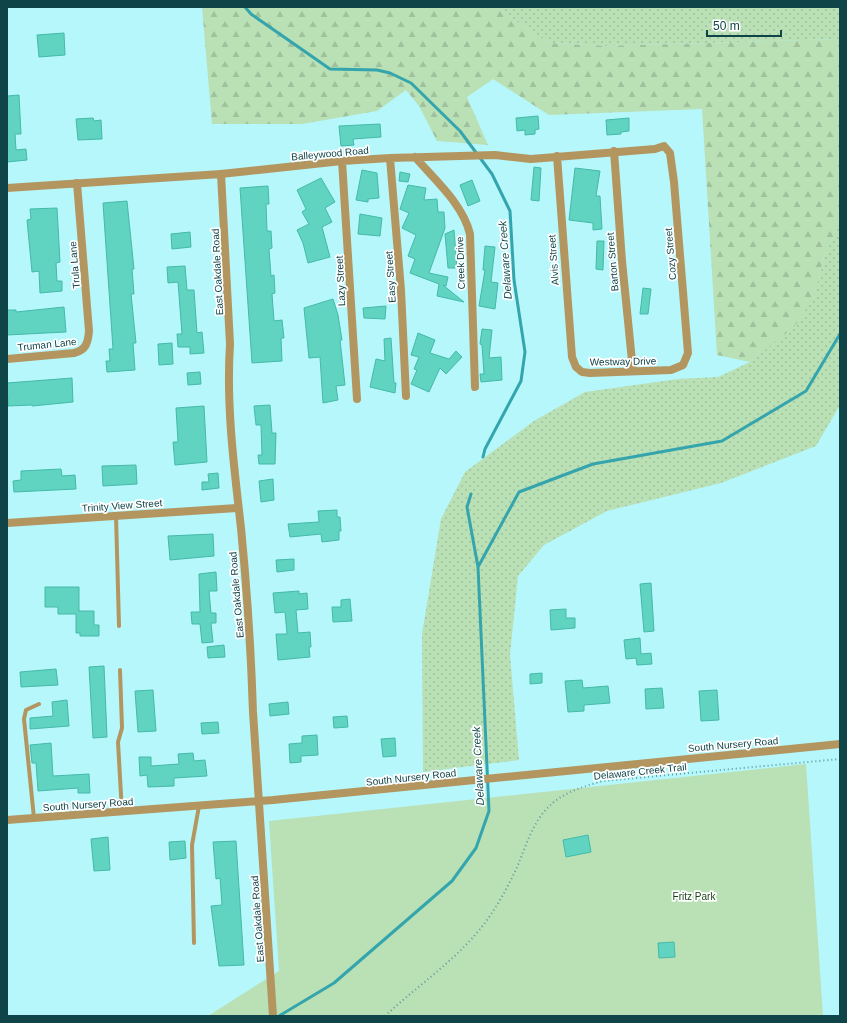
<svg xmlns="http://www.w3.org/2000/svg" width="847" height="1023" font-family="Helvetica,sans-serif">
  <style>
    .grass { fill: url(#grass-dots) }
    .forest { fill: url(#forest-firs) }
    .park { fill: #bae0b5 }
    .lines { fill: none; stroke-linecap: round; stroke-linejoin: round }
    .stream { stroke: #34a5ad; stroke-width: 3 }
    .building { fill: #60d3c1; stroke: #44baa9 }
    .path { stroke: #5f9a9e; stroke-width: 2; stroke-dasharray: 1 3; stroke-linecap: butt }
    .service { stroke: #b39560; stroke-width: 4 }
    .minor { stroke: #b39560; stroke-width: 8 }
    .tertiary { stroke: #b39560; stroke-width: 8 }
    .labels { text-anchor: middle; stroke-width: 3.5; stroke-linejoin: round; paint-order: stroke }
    .street-label { font-size: 10px; fill: #0f4448; stroke: #fff }
    .park-label { font-size: 10px; fill: #153f11; stroke: #fff }
    .water-label { font-size: 11px; font-style: italic; fill: #134e52; stroke: #fff }
  </style>
  <defs>
    <pattern id="grass-dots" width="8" height="8" patternUnits="userSpaceOnUse"><rect width="8" height="8" fill="#bae0b5"/><path d="M2 2h.1M6 6h.1" fill="none" stroke="#9fc19d" stroke-width="1.8" stroke-linecap="round"/></pattern>
    <pattern id="forest-firs" width="22" height="20" patternUnits="userSpaceOnUse"><rect width="22" height="20" fill="#bae0b5"/><path d="M5 1l3.5 6h-7zM16 11l3.5 6h-7z" fill="#9fc19d"/></pattern>
  </defs>
  <rect width="100%" height="100%" fill="#b6f7fc"/>
  <path class="grass" d="M495 7H840V39L606 46 549 43Z
    M840 223V405L816 446 721 483 607 511 544 545 518 576 510 655 519 760 423 772 422 634 441 519 465 472 534 421 585 392 678 379 718 377 750 362 766 349 813 299 825 253Z"/>
  <path class="forest" d="M202 7H495L549 43 606 46 840 39V223L825 253 813 299 794 327 750 362 717 355 702 109 549 115 493 79 467 97 488 145 437 141 419 106 406 90 377 111 302 124H212Z"/>
  <path class="park" d="M806 764 823 1016H208L279 971 269 821Z"/>
  <g class="lines">
    <path class="stream" d="M245 7 251 14 330 69 377 70 390 73 411 83 460 131 492 174 510 211 514 280 525 352 521 381 485 449 483 457
      M478 567 519 492 593 464 722 441 806 391 840 334
      M279 1016 334 983 452 881 476 848 489 811 478 567 467 507 471 494"/>
  </g>
  <path class="building" d="M64 33 65 55 39 57 37 35Z
    M19 95 21 134H15L16 150 26 149 27 160 7 162V96Z
    M538 116 539 129 535 130V134L525 135V130L517 131 516 118Z
    M93 118 94 121 101 120 102 139 78 140 76 119Z
    M629 118V131L621 132V134L607 135 606 120Z
    M380 124 381 137 353 139 354 145 341 146 339 126Z
    M534 167 541 168 539 201 531 200Z
    M575 168 600 171 596 196H600L602 229 593 230V223L569 220Z
    M362 170 377 173 379 198 368 199V202L356 200Z
    M400 172 410 174 408 182 399 181Z
    M321 178 335 202 325 208 332 222 322 227 330 257 308 263 303 243 297 230 309 224 302 212 306 209 297 190Z
    M472 180 480 201 468 206 460 185Z
    M408 185 426 188 424 200 437 199 438 212H444L445 228 429 273 448 277 446 286 443 285 464 302 437 296 439 284 410 273 415 259 408 256 416 235 402 228 409 213 400 209Z
    M268 186 269 204H266L267 231H271L272 248 269 249 271 276 274 275 275 293 272 294 274 321 282 320 284 338H281L282 361 252 363 240 188Z
    M127 201 134 269H132L134 294H131L136 343H133L135 370 107 372 106 361H110L109 349H113L103 203Z
    M57 208 60 262 56 263 57 281H62V291L40 293 39 271 32 272 27 220 31 219 30 209Z
    M360 214 382 218 380 236 358 234Z
    M454 230 457 268H448L445 234Z
    M190 232 191 247 172 249 171 234Z
    M597 241H604L603 270 596 269Z
    M485 246 495 247 491 282 498 283 495 309 479 306 485 270H483Z
    M185 266 187 290H194L197 333 202 332 204 353 190 354V347H178L177 334H182L178 282 168 283 167 267Z
    M643 288 651 289 648 314H640Z
    M333 299 338 315 342 340H340L345 385 336 386 338 400 323 403 320 357 309 358 304 308Z
    M386 306 385 319 364 318 363 308Z
    M64 307 66 332 7 335V310H16V312Z
    M482 329 492 330 489 358 501 357 502 380 481 382 480 374H484L482 345 480 344Z
    M418 333 435 340 430 353 449 359 456 351 462 357 446 374 440 368 429 392 411 384 417 370 414 369 419 357 411 355Z
    M391 338 394 383H396L395 393 370 387 376 359 385 361 384 339Z
    M172 343 173 364 159 365 158 344Z
    M200 372 201 384 188 385 187 373Z
    M72 378 73 402 32 406V405L8 406 7 383Z
    M270 405 272 433H276L275 464H259L258 455H262L261 425H256L254 406Z
    M204 406 207 462 175 465 173 442H178L176 408Z
    M136 465 137 484 103 486 102 466Z
    M61 469 62 476 75 475 76 489 14 492 13 481 21 480V471Z
    M218 473 219 488 202 490V482H209L208 474Z
    M273 479 274 500 261 502 259 481Z
    M337 510V517H340L341 531H339V540L322 542 321 534 290 537 288 524 319 522 318 511Z
    M213 534 214 556 170 560 168 536Z
    M294 559V570L277 572 276 560Z
    M216 572 217 591H209L211 613H216V623H211L213 642 202 643 200 624H192L191 612H200L199 574Z
    M651 583 654 631 644 632 640 584Z
    M45 587H79V611H94V625H99V636H80V633H76V614H58V607H45Z
    M299 591V594L307 593 308 609 296 610 298 633 310 632 311 647H309L310 657 278 660 276 634H287L285 612 275 613 273 593Z
    M350 599 352 621 333 622 332 607H341V600Z
    M566 609V618H575V628L551 630 550 610Z
    M640 638 641 654 651 653 652 664 637 665 636 658 626 659 624 640Z
    M224 645 225 657 208 658 207 647Z
    M104 666 107 737 93 738 89 667Z
    M56 669 58 685 21 687 20 672Z
    M542 673V683L530 684V674Z
    M582 680 583 688 608 686 610 703 584 705V711L568 712 565 681Z
    M662 688 664 708 646 709 645 689Z
    M153 690 156 731 138 732 135 691Z
    M717 690 719 720 701 721 699 691Z
    M67 700 69 726 30 729V718L53 716 52 702Z
    M288 702 289 714 270 716 269 704Z
    M347 716 348 727 334 728 333 717Z
    M218 722 219 733 202 734 201 723Z
    M317 735 318 755 301 756V762L290 763 289 744 302 743V736Z
    M395 738 396 756 383 757 381 739Z
    M51 743 53 776 89 774 90 793H78V788L38 791 36 763H32L30 745Z
    M193 753 194 761 205 760 207 776 174 778V786L148 787 147 775 140 776 139 757H151V766L179 764 178 754Z
    M588 835 591 852 566 857 563 840Z
    M108 837 110 870 94 871 91 839Z
    M185 841 186 858 170 860 169 842Z
    M236 841 244 965 219 966 211 906 222 905 220 878 216 879 213 842Z
    M674 942 675 957 659 958 658 943Z"/>
  <g class="lines">
    <path class="path" d="M385 1016C414 989 450 964 475 935 493 915 507 889 518 865 527 843 534 818 554 802 568 791 585 786 603 781L840 759"/>
    <path class="service" d="M116 516 119 626
      M120 670 122 728 118 742 122 812
      M34 818 24 719 26 710 39 704
      M194 943 192 845 199 806"/>
    <path class="minor" d="M614 151 622 261 633 371
      M415 157C434 179 463 204 470 234L475 387
      M390 158 401 290 406 396
      M342 161 357 399
      M221 174 342 161 390 158 495 155 531 159 655 149 664 146 670 153 674 182 688 353 683 365 671 370 590 373 582 372 576 367 572 357 557 156
      M7 359 74 353C86 350 88 343 89 331L77 183
      M7 523 237 508"/>
    <path class="tertiary" d="M7 188 221 174 230 344C226 405 234 467 241 528 247 589 251 651 253 712L273 1016
      M7 820 273 800 840 744"/>
  </g>
  <g class="labels">
    <g class="street-label">
      <text transform="translate(330 153) rotate(-5)" y="4">Balleywood Road</text>
      <text transform="translate(670 254) rotate(-95)" y="4">Cozy Street</text>
      <text transform="translate(553 260) rotate(-94)" y="4">Alvis Street</text>
      <text transform="translate(612 262) rotate(-95)" y="4">Barton Street</text>
      <text transform="translate(460 263) rotate(-92)" y="4">Creek Drive</text>
      <text transform="translate(74 265) rotate(-95)" y="4">Trula Lane</text>
      <text transform="translate(217 272) rotate(-93)" y="4">East Oakdale Road</text>
      <text transform="translate(390 277) rotate(-94)" y="4">Easy Street</text>
      <text transform="translate(340 281) rotate(-93)" y="4">Lazy Street</text>
      <text transform="translate(47 344) rotate(-6)" y="4">Truman Lane</text>
      <text transform="translate(623 361) rotate(-1)" y="4">Westway Drive</text>
      <text transform="translate(122 505) rotate(-4)" y="4">Trinity View Street</text>
      <text transform="translate(236 595) rotate(-95)" y="4">East Oakdale Road</text>
      <text transform="translate(733 744) rotate(-5)" y="4">South Nursery Road</text>
      <text transform="translate(640 771) rotate(-6)" y="4">Delaware Creek Trail</text>
      <text transform="translate(411 777) rotate(-6)" y="4">South Nursery Road</text>
      <text transform="translate(88 804) rotate(-4)" y="4">South Nursery Road</text>
      <text transform="translate(257 919) rotate(-94)" y="4">East Oakdale Road</text>
    </g>
    <g class="park-label">
      <text x="694" y="900">Fritz Park</text>
    </g>
    <g class="water-label">
      <text transform="translate(505 260) rotate(-94)" y="4">Delaware Creek</text>
      <text transform="translate(478 766) rotate(-93)" y="4">Delaware Creek</text>
    </g>
  </g>
  <rect width="847" height="1023" fill="none" stroke="#0f4448" stroke-width="16"/>
  <path d="M707 30v6h74v-6" fill="none" stroke="#0f4448" stroke-width="2"/>
  <text x="713" y="30" font-size="12" fill="#0f4448" stroke="#ffffff" stroke-width="3" paint-order="stroke">50 m</text>
</svg>
